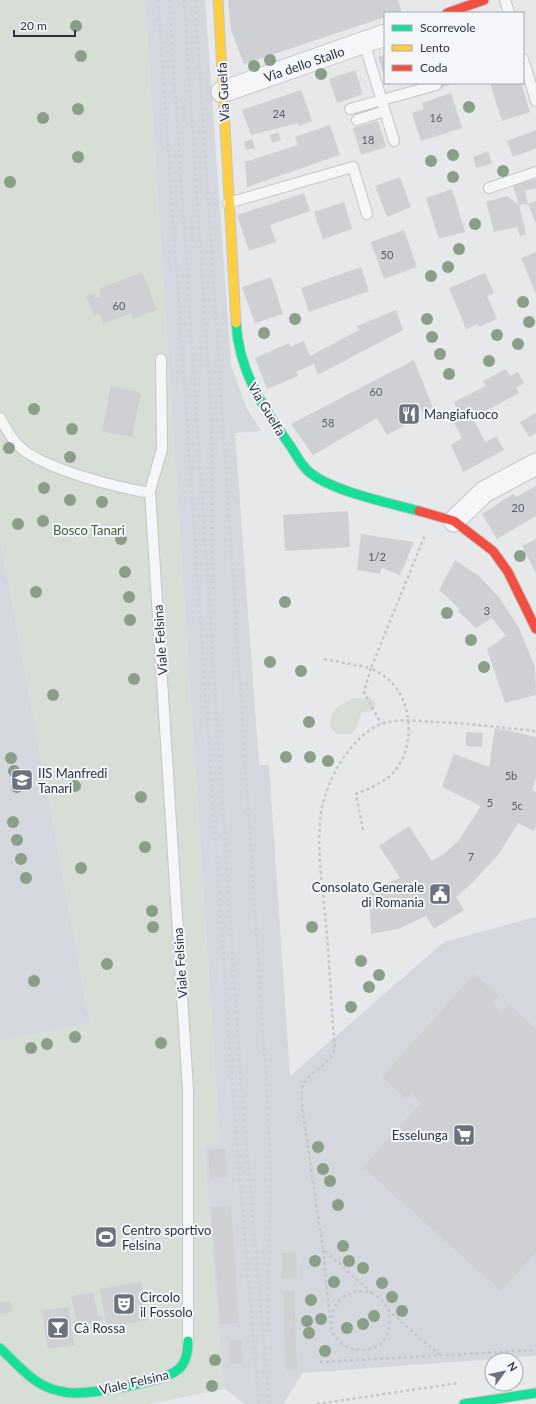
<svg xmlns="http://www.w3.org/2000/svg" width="536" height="1404" font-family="Lato,sans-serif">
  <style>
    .built { fill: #d4d7dd }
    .green { fill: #d6ded6 }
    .building { fill: #ced0d3 }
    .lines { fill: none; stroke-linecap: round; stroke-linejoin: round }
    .lane-casing { stroke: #c4c6c8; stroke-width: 12 }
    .street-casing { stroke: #c4c6c8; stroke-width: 23 }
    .fast-casing { stroke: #c4c6c8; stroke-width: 11 }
    .slow-casing { stroke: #c4c6c8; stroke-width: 11 }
    .jam-casing { stroke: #c4c6c8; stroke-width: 11 }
    .path { stroke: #c5c6ca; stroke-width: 2.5; stroke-dasharray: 3 3; stroke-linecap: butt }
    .lane { stroke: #f5f6f7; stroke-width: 10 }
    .street { stroke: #f5f6f7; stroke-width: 21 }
    .fast { stroke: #16e098; stroke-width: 9 }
    .slow { stroke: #ffcf43; stroke-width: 9 }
    .jam { stroke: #f24e42; stroke-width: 9 }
    .rail { stroke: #cecfd2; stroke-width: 3; stroke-dasharray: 2 4; stroke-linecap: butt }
    .tree { fill: #8a9e88 }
    .labels { text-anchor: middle; stroke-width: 4; stroke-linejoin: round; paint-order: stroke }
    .number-label { font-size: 11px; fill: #545c69 }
    .street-label { font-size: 13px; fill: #2b3445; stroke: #f4f6f9 }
    .poi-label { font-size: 13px; fill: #2b3445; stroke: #f4f6f9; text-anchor: start }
    .park-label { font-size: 13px; fill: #3f6138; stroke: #f4f6f9 }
  </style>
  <rect width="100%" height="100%" fill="#e6e8ea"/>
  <path class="built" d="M145 0H205L231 365 247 409 261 431 235 433 259 765H269L290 1076 444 942 536 917V1356L303 1373 283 1404H245L225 1389 218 1328 204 1146 220 1145Z
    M0 538 90 1023 0 1041Z"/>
  <path class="green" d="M0 0H145L220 1146 204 1147 218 1328 225 1389 148 1404H0V1041L90 1023 0 538Z
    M354 698H371L375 703V708L371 711 363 712C357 719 359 728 351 734H337L330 727C329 708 339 706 354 698Z"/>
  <path class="building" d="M228 0H398L402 13H385V17L244 64 231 30Z
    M385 55V78L378 57Z
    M355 70 363 94 337 103 329 79Z
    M439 83H454L441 88Z
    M490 83H521L530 112 502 121Z
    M301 90 312 121 299 126 298 123 251 135 242 110Z
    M451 93 462 128 421 141 412 113 424 109 422 103Z
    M378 121 386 147 361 155 353 128Z
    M330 125 340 155 247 187 245 162 298 145 295 137Z
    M536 130V148L513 157 507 141Z
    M278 132 281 140 272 143 270 135Z
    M252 139 255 148 246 150 244 142Z
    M488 151 492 163 476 168 473 157Z
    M400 177 411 207 387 217 375 186Z
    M536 179V188L525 191 528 204 519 205 513 185Z
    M452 189 465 232 439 239 426 198Z
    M304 193 310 211 270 225 276 242 249 251 237 215Z
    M507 196 519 205 526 234 520 236 517 227 494 232 486 202Z
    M536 201V224L528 204Z
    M344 202 352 229 323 239 314 212Z
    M404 230 417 267 384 279 371 242Z
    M536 252V294L521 258Z
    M361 267 369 291 309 312 301 288Z
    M142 272 157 310 133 319 131 313 103 324 99 313 94 316 86 296 94 293 96 298 101 296 99 289Z
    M485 273 494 293 487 296 497 319 479 327 478 324 466 329 449 288Z
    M271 277 283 314 255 323 242 287Z
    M396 310 403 330 318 375 314 364 296 372 298 376 267 389 255 358 289 343 290 347 304 341 310 356 359 330 357 326Z
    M414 360 433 408 423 413 418 402 402 410 409 423 387 435 377 418 313 455 291 424Z
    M506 369 510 376 518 372 524 383 516 388 519 393 473 418 485 442 496 436 504 450 463 472 451 445 462 438 453 421 461 417 454 402 486 386 483 381Z
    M111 386 141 393 132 437 102 431Z
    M536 413V433L529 437 520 422Z
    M536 486V516L497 539 482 514 513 494 516 497Z
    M348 511 350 547 285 551 283 515Z
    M361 534 414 542 400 575 382 568 380 574 357 570Z
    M536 539V573L522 546Z
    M455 560 479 576 499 597 519 628 535 667 536 695 505 703 487 649 506 636 492 618 476 628 458 611 460 609 439 590Z
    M495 728 536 737V779L532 790 536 792V826L534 831 518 823 498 855 471 884 456 897 464 910 434 929 426 916 398 929 371 934 369 891 400 878 379 846 409 826 432 861 445 853 459 840 481 806 442 787 454 754 489 767Z
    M466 732 483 733 482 747 466 746Z
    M474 974 499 996 492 1004 502 1012 509 1005 536 1029V1252L501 1291 363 1167 421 1103 411 1094 406 1099 382 1077Z
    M225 1149 227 1177 210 1178 208 1150Z
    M231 1206 239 1323 220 1324 211 1207Z
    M282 1253H296L297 1278H282Z
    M141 1281 148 1320 107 1327 100 1289Z
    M294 1290 297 1370H286L283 1291Z
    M93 1292 98 1316 102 1315 103 1321 74 1327 73 1321 76 1320 71 1296Z
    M10 1301 13 1311 0 1314V1303Z
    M68 1307 74 1345 48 1349 42 1311Z
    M241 1340 243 1363 230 1364 229 1341Z"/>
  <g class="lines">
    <g class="lane-casing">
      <path id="lane" d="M505 0 509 13
        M364 42 394 141
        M523 59 536 101
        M350 109 436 85
        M357 120 385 111
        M489 188 536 172
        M228 203 353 167 367 214
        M161 359 162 449 150 491 188 1090V1341
        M0 418C6 428 12 441 21 448 47 470 116 487 150 493"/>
    </g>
    <g class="street-casing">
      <path id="street" d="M222 92 385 35
        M454 521 484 492 536 464"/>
    </g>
    <g class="fast-casing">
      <path id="fast" d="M236 323C239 371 262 406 289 444 295 452 300 464 308 471 330 491 390 503 419 511
        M0 1348C16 1363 31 1382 52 1389 59 1391 66 1393 73 1393 95 1393 159 1383 176 1371 186 1365 188 1351 188 1341
        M464 1404 536 1393"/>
    </g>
    <g class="slow-casing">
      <path id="slow" d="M218 0 236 323"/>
    </g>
    <g class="jam-casing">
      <path id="jam" d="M447 13 484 0
        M419 511 454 521 493 551 508 572 536 629"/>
    </g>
    <path class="path" d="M324 659 371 668 364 692 381 724
      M363 830 356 794C370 788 388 781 397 768 415 743 412 700 389 680 384 675 377 672 371 668L425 535
      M323 1250 330 1318
      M372 1293 323 1249 302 1107C302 1101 301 1093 302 1088 308 1070 329 1067 335 1049 331 1008 330 966 326 925 323 888 316 850 321 813 326 780 353 730 388 722 403 719 419 721 433 722 468 723 502 728 536 731
      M388 1309C403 1369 314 1358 334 1309 338 1298 349 1292 360 1291 366 1291 373 1293 377 1296 383 1300 385 1306 389 1310 405 1327 424 1341 441 1356
      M320 1362 536 1350
      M317 1404 458 1383"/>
    <use href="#lane" class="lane"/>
    <use href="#street" class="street"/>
    <use href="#fast" class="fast"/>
    <use href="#slow" class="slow"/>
    <use href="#jam" class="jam"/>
    <path class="rail" d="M158 0 232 1083 259 1404
      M169 0 241 1081 269 1404
      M184 0 211 409 213 591
      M195 0 266 1078 271 1168 268 1331"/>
  </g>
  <g class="tree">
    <circle cx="76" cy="26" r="6"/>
    <circle cx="81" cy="56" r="6"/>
    <circle cx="270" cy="60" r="6"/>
    <circle cx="254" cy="66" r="6"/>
    <circle cx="321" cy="74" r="6"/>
    <circle cx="469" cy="107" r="6"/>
    <circle cx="78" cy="109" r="6"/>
    <circle cx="43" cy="118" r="6"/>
    <circle cx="453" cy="155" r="6"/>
    <circle cx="78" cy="157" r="6"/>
    <circle cx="431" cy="161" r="6"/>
    <circle cx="503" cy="171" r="6"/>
    <circle cx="453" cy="177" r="6"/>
    <circle cx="10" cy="182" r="6"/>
    <circle cx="475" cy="224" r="6"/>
    <circle cx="459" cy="249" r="6"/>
    <circle cx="448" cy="267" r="6"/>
    <circle cx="431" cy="276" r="6"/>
    <circle cx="523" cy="302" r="6"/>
    <circle cx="295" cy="319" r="6"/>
    <circle cx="427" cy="319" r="6"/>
    <circle cx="529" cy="322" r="6"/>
    <circle cx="264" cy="333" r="6"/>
    <circle cx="497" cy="335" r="6"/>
    <circle cx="432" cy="337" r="6"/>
    <circle cx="518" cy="344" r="6"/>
    <circle cx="440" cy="354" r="6"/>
    <circle cx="489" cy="361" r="6"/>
    <circle cx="449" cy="374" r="6"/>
    <circle cx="34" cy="409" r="6"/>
    <circle cx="72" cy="429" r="6"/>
    <circle cx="9" cy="448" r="6"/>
    <circle cx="70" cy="457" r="6"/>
    <circle cx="44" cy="488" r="6"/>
    <circle cx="70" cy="500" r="6"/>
    <circle cx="102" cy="502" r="6"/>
    <circle cx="43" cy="521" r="6"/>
    <circle cx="18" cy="524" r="6"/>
    <circle cx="121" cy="539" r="6"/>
    <circle cx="520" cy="556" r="6"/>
    <circle cx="125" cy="572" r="6"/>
    <circle cx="36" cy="592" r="6"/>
    <circle cx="129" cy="597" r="6"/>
    <circle cx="285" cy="602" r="6"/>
    <circle cx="447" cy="613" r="6"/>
    <circle cx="130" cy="620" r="6"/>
    <circle cx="471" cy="640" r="6"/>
    <circle cx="270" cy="662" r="6"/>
    <circle cx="484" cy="667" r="6"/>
    <circle cx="301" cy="671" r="6"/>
    <circle cx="134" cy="679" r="6"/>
    <circle cx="53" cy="695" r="6"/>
    <circle cx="309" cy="722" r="6"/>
    <circle cx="286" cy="757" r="6"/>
    <circle cx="310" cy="757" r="6"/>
    <circle cx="11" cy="758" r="6"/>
    <circle cx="328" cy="761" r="6"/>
    <circle cx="14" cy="771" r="6"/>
    <circle cx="75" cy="786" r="6"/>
    <circle cx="17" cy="787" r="6"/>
    <circle cx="141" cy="797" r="6"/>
    <circle cx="13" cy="822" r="6"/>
    <circle cx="17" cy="840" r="6"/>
    <circle cx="145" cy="847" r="6"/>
    <circle cx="21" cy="859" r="6"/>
    <circle cx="81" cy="868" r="6"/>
    <circle cx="26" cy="878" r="6"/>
    <circle cx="152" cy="911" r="6"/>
    <circle cx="153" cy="927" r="6"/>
    <circle cx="312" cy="927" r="6"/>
    <circle cx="361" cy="961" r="6"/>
    <circle cx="107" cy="964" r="6"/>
    <circle cx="379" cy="975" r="6"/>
    <circle cx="34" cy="981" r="6"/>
    <circle cx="369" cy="987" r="6"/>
    <circle cx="351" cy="1007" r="6"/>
    <circle cx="75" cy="1037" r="6"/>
    <circle cx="161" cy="1043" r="6"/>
    <circle cx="47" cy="1044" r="6"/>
    <circle cx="31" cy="1048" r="6"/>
    <circle cx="318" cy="1147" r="6"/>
    <circle cx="323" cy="1169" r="6"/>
    <circle cx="330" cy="1181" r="6"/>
    <circle cx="338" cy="1205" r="6"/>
    <circle cx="343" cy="1246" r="6"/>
    <circle cx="315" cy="1261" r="6"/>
    <circle cx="349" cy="1261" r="6"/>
    <circle cx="363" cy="1268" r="6"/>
    <circle cx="334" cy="1282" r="6"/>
    <circle cx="382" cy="1283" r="6"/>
    <circle cx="392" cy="1297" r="6"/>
    <circle cx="311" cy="1300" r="6"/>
    <circle cx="402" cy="1311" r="6"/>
    <circle cx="374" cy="1316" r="6"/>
    <circle cx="321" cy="1319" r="6"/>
    <circle cx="307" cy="1321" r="6"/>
    <circle cx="363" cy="1324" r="6"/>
    <circle cx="347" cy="1328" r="6"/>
    <circle cx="309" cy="1333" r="6"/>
    <circle cx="325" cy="1351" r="6"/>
    <circle cx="215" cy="1360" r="6"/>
    <circle cx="212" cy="1386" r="6"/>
  </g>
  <defs>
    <g id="restaurant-square" transform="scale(1.15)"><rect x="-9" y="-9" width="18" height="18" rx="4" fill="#6c737f" stroke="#f4f6f9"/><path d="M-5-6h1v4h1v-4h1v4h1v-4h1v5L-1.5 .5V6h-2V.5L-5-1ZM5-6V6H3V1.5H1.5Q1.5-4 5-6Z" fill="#fff"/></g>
    <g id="school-square" transform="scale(1.15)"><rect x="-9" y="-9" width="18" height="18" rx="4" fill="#6c737f" stroke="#f4f6f9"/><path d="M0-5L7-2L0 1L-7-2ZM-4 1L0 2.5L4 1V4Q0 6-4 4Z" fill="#fff"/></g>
    <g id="civic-square" transform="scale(1.15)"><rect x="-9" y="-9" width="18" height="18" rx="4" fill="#6c737f" stroke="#f4f6f9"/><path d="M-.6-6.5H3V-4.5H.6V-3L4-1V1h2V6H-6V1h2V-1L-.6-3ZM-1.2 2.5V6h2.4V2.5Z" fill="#fff"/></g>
    <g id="supermarket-square" transform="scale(1.15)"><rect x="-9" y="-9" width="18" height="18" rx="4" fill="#6c737f" stroke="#f4f6f9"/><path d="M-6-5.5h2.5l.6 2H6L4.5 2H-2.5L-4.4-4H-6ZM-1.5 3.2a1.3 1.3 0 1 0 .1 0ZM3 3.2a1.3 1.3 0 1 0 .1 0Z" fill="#fff"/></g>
    <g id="stadium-square" transform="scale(1.15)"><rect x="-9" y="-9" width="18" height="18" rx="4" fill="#6c737f" stroke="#f4f6f9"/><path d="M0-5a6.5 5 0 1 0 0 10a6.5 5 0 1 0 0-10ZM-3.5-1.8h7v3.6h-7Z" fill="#fff"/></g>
    <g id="theatre-square" transform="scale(1.15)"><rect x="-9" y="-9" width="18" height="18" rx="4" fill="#6c737f" stroke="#f4f6f9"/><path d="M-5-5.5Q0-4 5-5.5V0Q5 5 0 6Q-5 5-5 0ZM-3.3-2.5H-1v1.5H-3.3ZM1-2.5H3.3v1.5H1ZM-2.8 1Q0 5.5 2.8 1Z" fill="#fff"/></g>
    <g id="bar-square" transform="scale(1.15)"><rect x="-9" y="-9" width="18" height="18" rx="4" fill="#6c737f" stroke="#f4f6f9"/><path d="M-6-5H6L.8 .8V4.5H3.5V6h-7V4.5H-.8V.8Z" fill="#fff"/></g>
  </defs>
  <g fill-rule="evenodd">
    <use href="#restaurant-square" x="409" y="414"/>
    <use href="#school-square" x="22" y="780"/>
    <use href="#civic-square" x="440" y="894"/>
    <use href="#supermarket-square" x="464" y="1135"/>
    <use href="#stadium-square" x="106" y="1237"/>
    <use href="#theatre-square" x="124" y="1304"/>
    <use href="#bar-square" x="58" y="1328"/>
  </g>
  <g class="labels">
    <g class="number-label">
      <text x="279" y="118">24</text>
      <text x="436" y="122">16</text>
      <text x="368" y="144">18</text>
      <text x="387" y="259">50</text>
      <text x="119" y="310">60</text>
      <text x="376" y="396">60</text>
      <text x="328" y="427">58</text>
      <text x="518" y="512">20</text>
      <text x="377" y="561">1/2</text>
      <text x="487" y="615">3</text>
      <text x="511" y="780">5b</text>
      <text x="490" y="807">5</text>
      <text x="517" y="810">5c</text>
      <text x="471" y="861">7</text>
    </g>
    <g class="street-label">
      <text transform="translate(304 64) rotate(-19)" y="5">Via dello Stallo</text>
      <text transform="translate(223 92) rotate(-93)" y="5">Via Guelfa</text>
      <text transform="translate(267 409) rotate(59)" y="5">Via Guelfa</text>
      <text transform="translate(160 640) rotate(-94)" y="5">Viale Felsina</text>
      <text transform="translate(180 963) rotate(-94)" y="5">Viale Felsina</text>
      <text transform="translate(134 1382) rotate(-13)" y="5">Viale Felsina</text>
    </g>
    <g class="poi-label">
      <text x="424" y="419">Mangiafuoco</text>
      <text x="38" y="778">IIS Manfredi<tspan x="38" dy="15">Tanari</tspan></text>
      <text x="424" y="892" text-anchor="end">Consolato Generale<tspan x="424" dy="15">di Romania</tspan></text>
      <text x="448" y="1140" text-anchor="end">Esselunga</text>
      <text x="122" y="1235">Centro sportivo<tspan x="122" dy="15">Felsina</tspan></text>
      <text x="140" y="1302">Circolo<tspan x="140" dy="15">il Fossolo</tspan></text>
      <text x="74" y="1333">Cà Rossa</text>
    </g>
    <g class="park-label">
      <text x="89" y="535">Bosco Tanari</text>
    </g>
  </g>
  <rect x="384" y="12" width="140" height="72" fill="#f4f6f9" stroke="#a4a8b1"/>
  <rect x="392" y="25" width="20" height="6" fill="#16e098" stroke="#a4a8b1"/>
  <text x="420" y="32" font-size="12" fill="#2b3445">Scorrevole</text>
  <rect x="392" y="45" width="20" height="6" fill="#ffcf43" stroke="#a4a8b1"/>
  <text x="420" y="52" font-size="12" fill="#2b3445">Lento</text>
  <rect x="392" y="65" width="20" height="6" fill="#f24e42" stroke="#a4a8b1"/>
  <text x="420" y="72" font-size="12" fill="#2b3445">Coda</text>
  <g transform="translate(504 1372) rotate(57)"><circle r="19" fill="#f4f6f9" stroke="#a4a8b1"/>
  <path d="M0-3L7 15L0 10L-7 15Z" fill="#6c737f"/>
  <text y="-6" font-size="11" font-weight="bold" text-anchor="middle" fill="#2b3445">N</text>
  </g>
  <path d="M14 30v6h61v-6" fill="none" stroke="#2b3445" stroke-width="2"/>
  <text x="20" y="30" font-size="12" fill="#2b3445" stroke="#f4f6f9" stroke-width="3" paint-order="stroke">20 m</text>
</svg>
